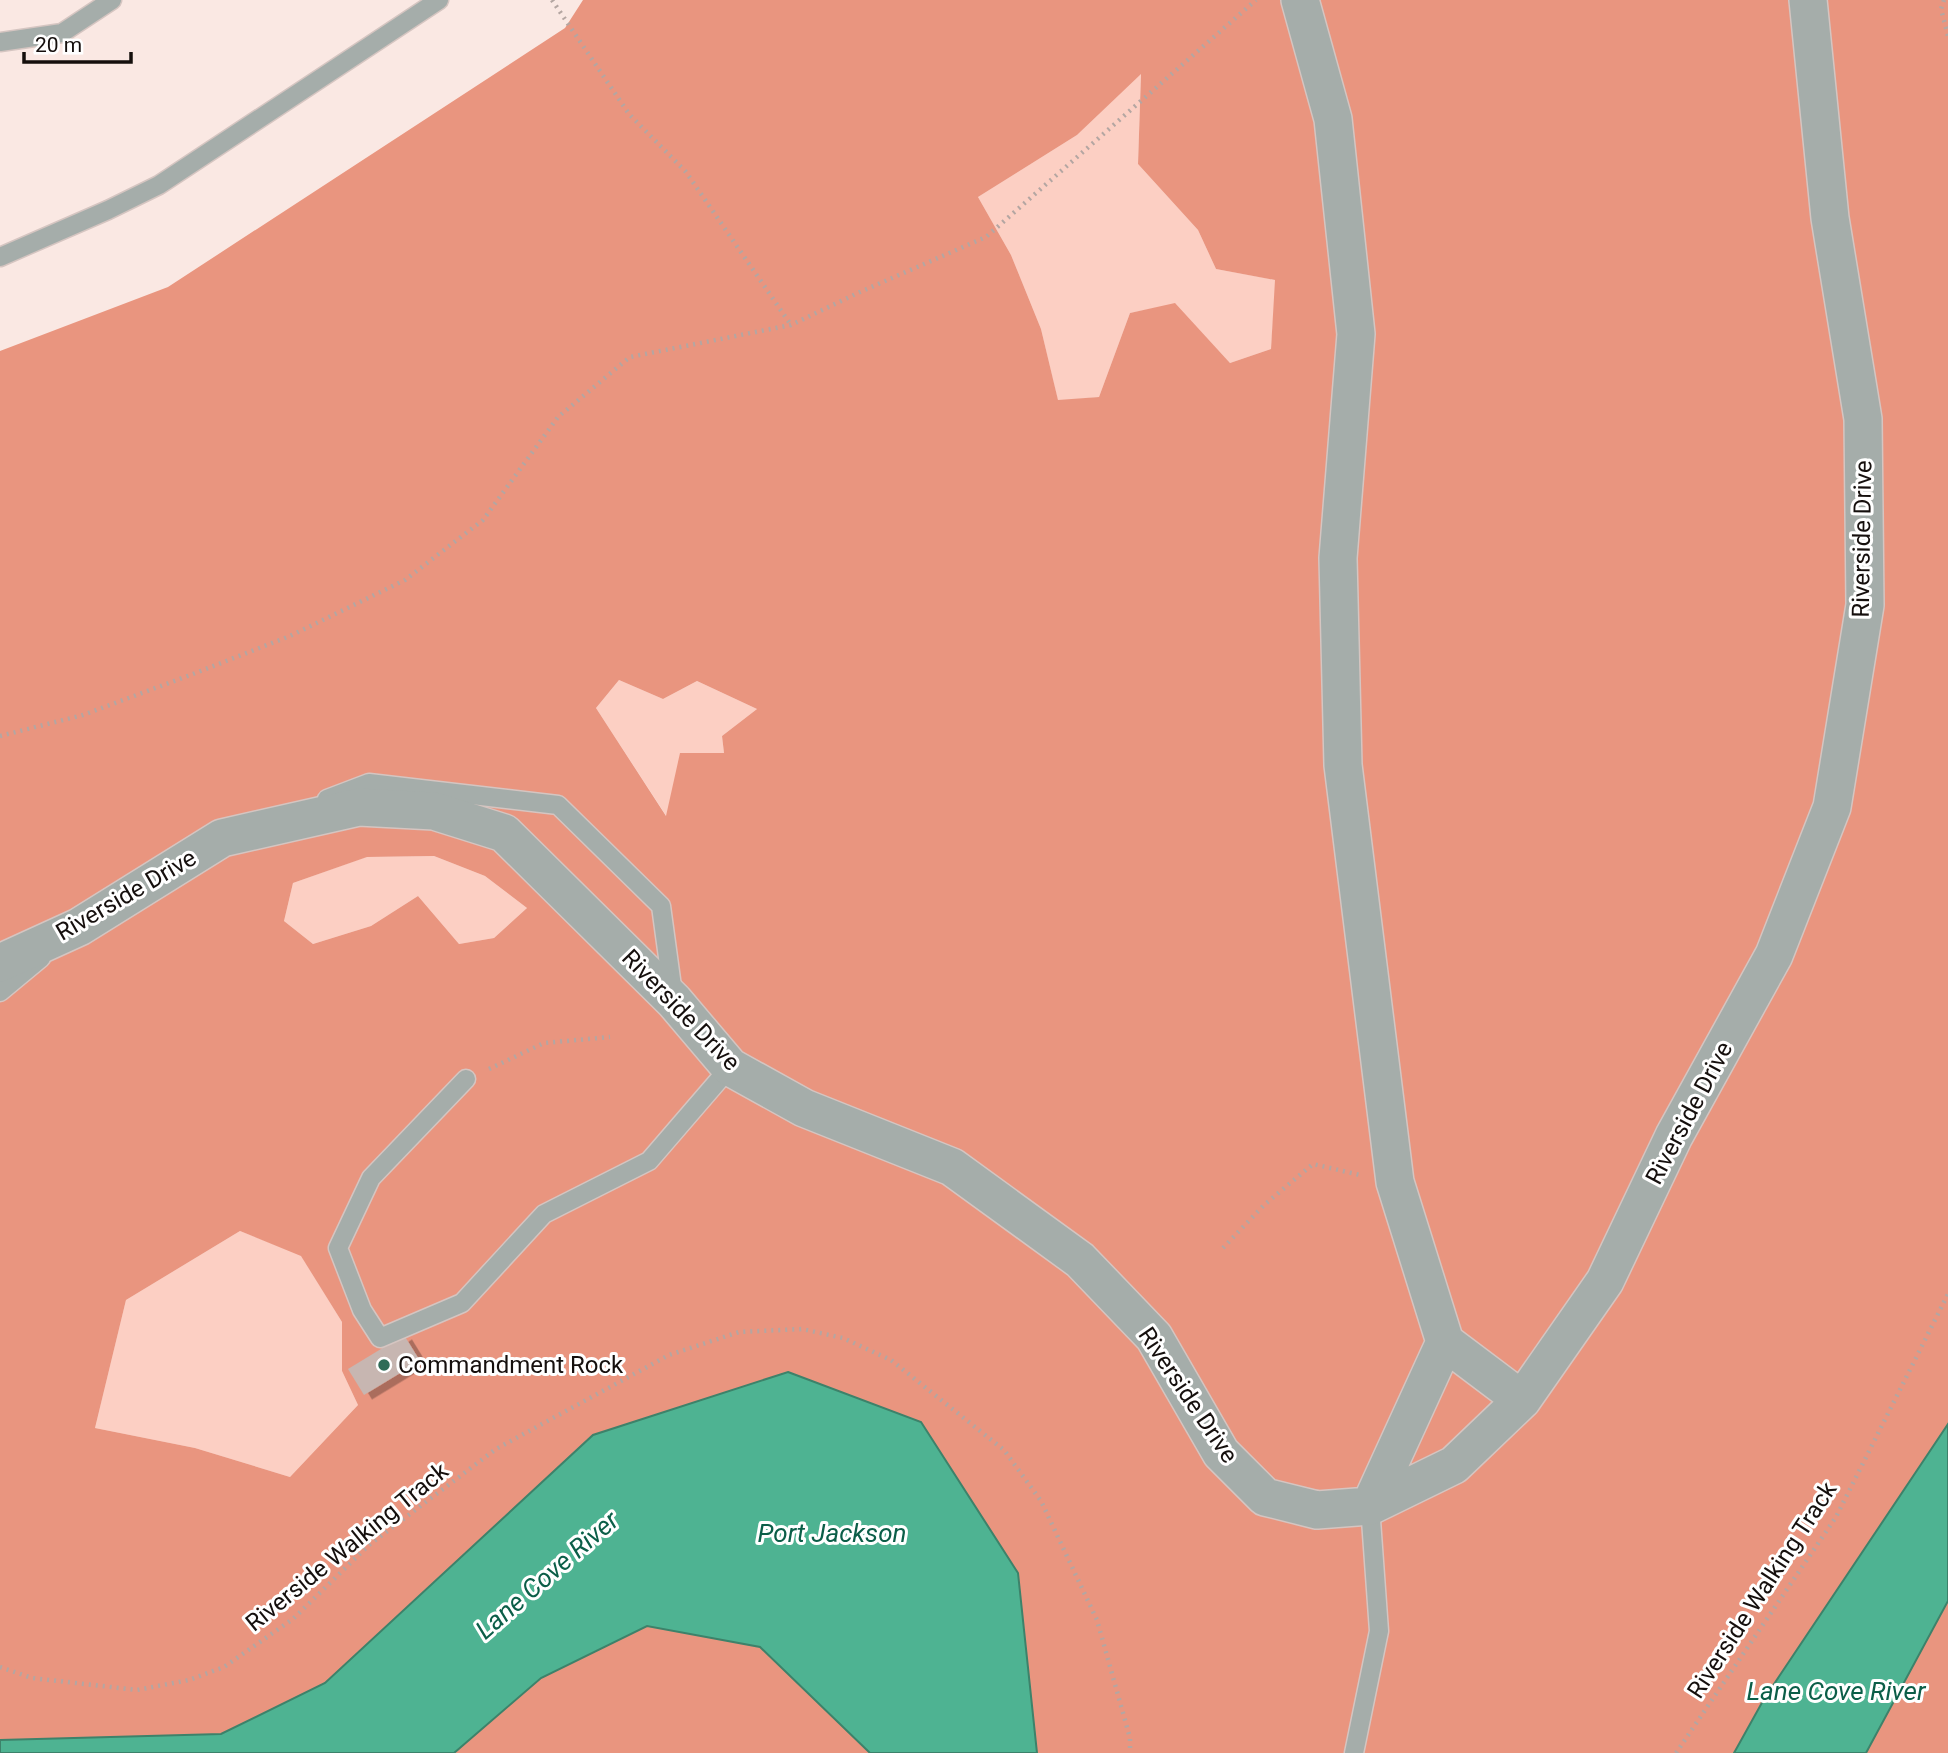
<svg xmlns="http://www.w3.org/2000/svg" width="1948" height="1753" font-family="Roboto,sans-serif">
  <style>
    .green { fill: #fccfc3 }
    .forest { fill: #e9957f; fill-rule: evenodd }
    .water { fill: #4eb392; stroke: #3d826a; stroke-width: 2 }
    .building { fill: #c7b6b1; filter: url(#shadow) }
    .lines { fill: none; stroke-linecap: round; stroke-linejoin: round }
    .service-casing { stroke: #d5c5c1; stroke-width: 21 }
    .minor-casing { stroke: #d5c5c1; stroke-width: 40 }
    .path { stroke: #b4a6a2; stroke-width: 4.5; stroke-dasharray: 2 5; stroke-linecap: butt }
    .service { stroke: #a5adaa; stroke-width: 18 }
    .minor { stroke: #a5adaa; stroke-width: 37 }
    .poi-dot { fill: #2e6b57; stroke: #fff; stroke-width: 2.5 }
    .labels { text-anchor: middle; stroke-width: 6; stroke-linejoin: round; paint-order: stroke }
    .street-label { font-size: 24px; fill: #150f0d; stroke: #fff }
    .poi-label { font-size: 24px; fill: #150f0d; stroke: #fff; text-anchor: start }
    .water-label { font-size: 26px; font-style: italic; fill: #0b5e48; stroke: #fff }
  </style>
  <defs>
    <filter id="shadow"><feDropShadow dx="8" dy="4.5" stdDeviation="0" flood-color="#0004"/></filter>
  </defs>
  <rect width="100%" height="100%" fill="#fae8e3"/>
  <path class="green" d="M1141 73 1138 164 1198 230 1216 269 1276 280 1271 349 1230 363 1175 304 1130 313 1099 397 1058 401 1041 329 1011 255 978 197 1077 135Z
    M619 680 663 699 697 681 757 709 722 736 724 753 667 817 596 708Z
    M434 856 485 876 527 908 494 938 459 944 418 896 371 926 313 944 284 921 293 883 366 857Z
    M240 1231 301 1255 342 1322V1371L358 1405 290 1477 195 1448 95 1428 126 1300Z"/>
  <path class="forest" d="M583 0H1948V1424L1764 1699 1734 1753H1037L1018 1573 593 1435 325 1683 221 1734 0 1740V351L168 287 565 28ZM1141 74 1138 164 1198 230 1216 269 1275 280 1271 349 1230 363 1175 303 1130 313 1099 397 1058 400 1041 329 1011 255 978 197 1077 135ZM619 680 663 699 697 681 757 709 722 736 724 753H680L666 816 596 708ZM434 856 485 876 527 908 494 938 459 944 418 896 371 926 313 944 284 921 293 883 367 857ZM240 1231 301 1256 342 1322V1371L358 1405 290 1477 195 1448 95 1428 126 1300Z
    M1948 1601V1753H1866Z
    M647 1626 760 1647 870 1753H454L541 1678Z"/>
  <path class="water" d="M788 1372 921 1422 1018 1573 1037 1753H870L760 1647 647 1626 541 1678 454 1753H0V1740L221 1734 325 1683 593 1435Z
    M1948 1424V1601L1866 1753H1734L1764 1699Z"/>
  <path class="building" d="M404 1335 420 1361 364 1395 348 1369Z"/>
  <g class="lines">
    <g class="service-casing">
      <path id="service" d="M0 42 62 33 112 0
        M0 257 108 210 159 185 439 0
        M327 799 369 783 558 805 661 906 673 994
        M0 992 41 958
        M466 1079 371 1178 338 1248 362 1310 380 1338 462 1303 544 1214 649 1161 730 1067
        M1354 1753 1379 1631 1370 1506"/>
    </g>
    <g class="minor-casing">
      <path id="minor" d="M1300 0 1333 119 1356 334 1338 558 1343 765 1395 1182 1445 1342 1522 1400
        M0 963 79 927 222 838 359 807 434 811 504 833 674 1001 730 1067 804 1108 952 1167 1080 1260 1154 1337 1221 1453 1265 1497 1317 1510 1370 1506 1454 1465 1522 1400 1605 1281 1674 1136 1774 955 1832 807 1865 605 1863 419 1830 218 1808 0
        M1370 1506 1445 1342"/>
    </g>
    <path class="path" d="M552 0 629 114 686 172 791 325
      M1944 0 1941 9 1948 36
      M0 736 83 715 193 674 290 636 405 580 483 520 558 417 630 357 791 325 860 292 986 237 1256 0
      M489 1069 544 1043 610 1037
      M1223 1248 1264 1205 1313 1164 1360 1175
      M0 1667 32 1678 137 1690 189 1680 224 1667 293 1619 369 1545 496 1449 669 1355 739 1332 802 1329 843 1338 891 1360 1004 1450 1041 1501 1097 1620 1130 1738V1753
      M1676 1753 1836 1517 1948 1294"/>
    <use href="#service" class="service"/>
    <use href="#minor" class="minor"/>
  </g>
  <circle class="poi-dot" cx="384" cy="1365" r="7"/>
  <g class="labels">
    <g class="street-label">
      <text transform="translate(1862 539) rotate(-89)" y="8">Riverside Drive</text>
      <text transform="translate(126 895) rotate(-30)" y="8">Riverside Drive</text>
      <text transform="translate(681 1010) rotate(46)" y="8">Riverside Drive</text>
      <text transform="translate(1689 1113) rotate(-62)" y="8">Riverside Drive</text>
      <text transform="translate(1188 1395) rotate(56)" y="8">Riverside Drive</text>
      <text transform="translate(347 1547) rotate(-39)" y="8">Riverside Walking Track</text>
      <text transform="translate(1762 1590) rotate(-57)" y="8">Riverside Walking Track</text>
    </g>
    <g class="poi-label">
      <text x="398" y="1373">Commandment Rock</text>
    </g>
    <g class="water-label">
      <text x="832" y="1542">Port Jackson</text>
      <text transform="translate(547 1575) rotate(-41)" y="9">Lane Cove River</text>
      <text x="1836" y="1700">Lane Cove River</text>
    </g>
  </g>
  <path d="M24 52v10h107v-10" fill="none" stroke="#150f0d" stroke-width="3.5"/>
  <text x="35" y="52" font-size="21" fill="#150f0d" stroke="#ffffff" stroke-width="5" paint-order="stroke">20 m</text>
</svg>
